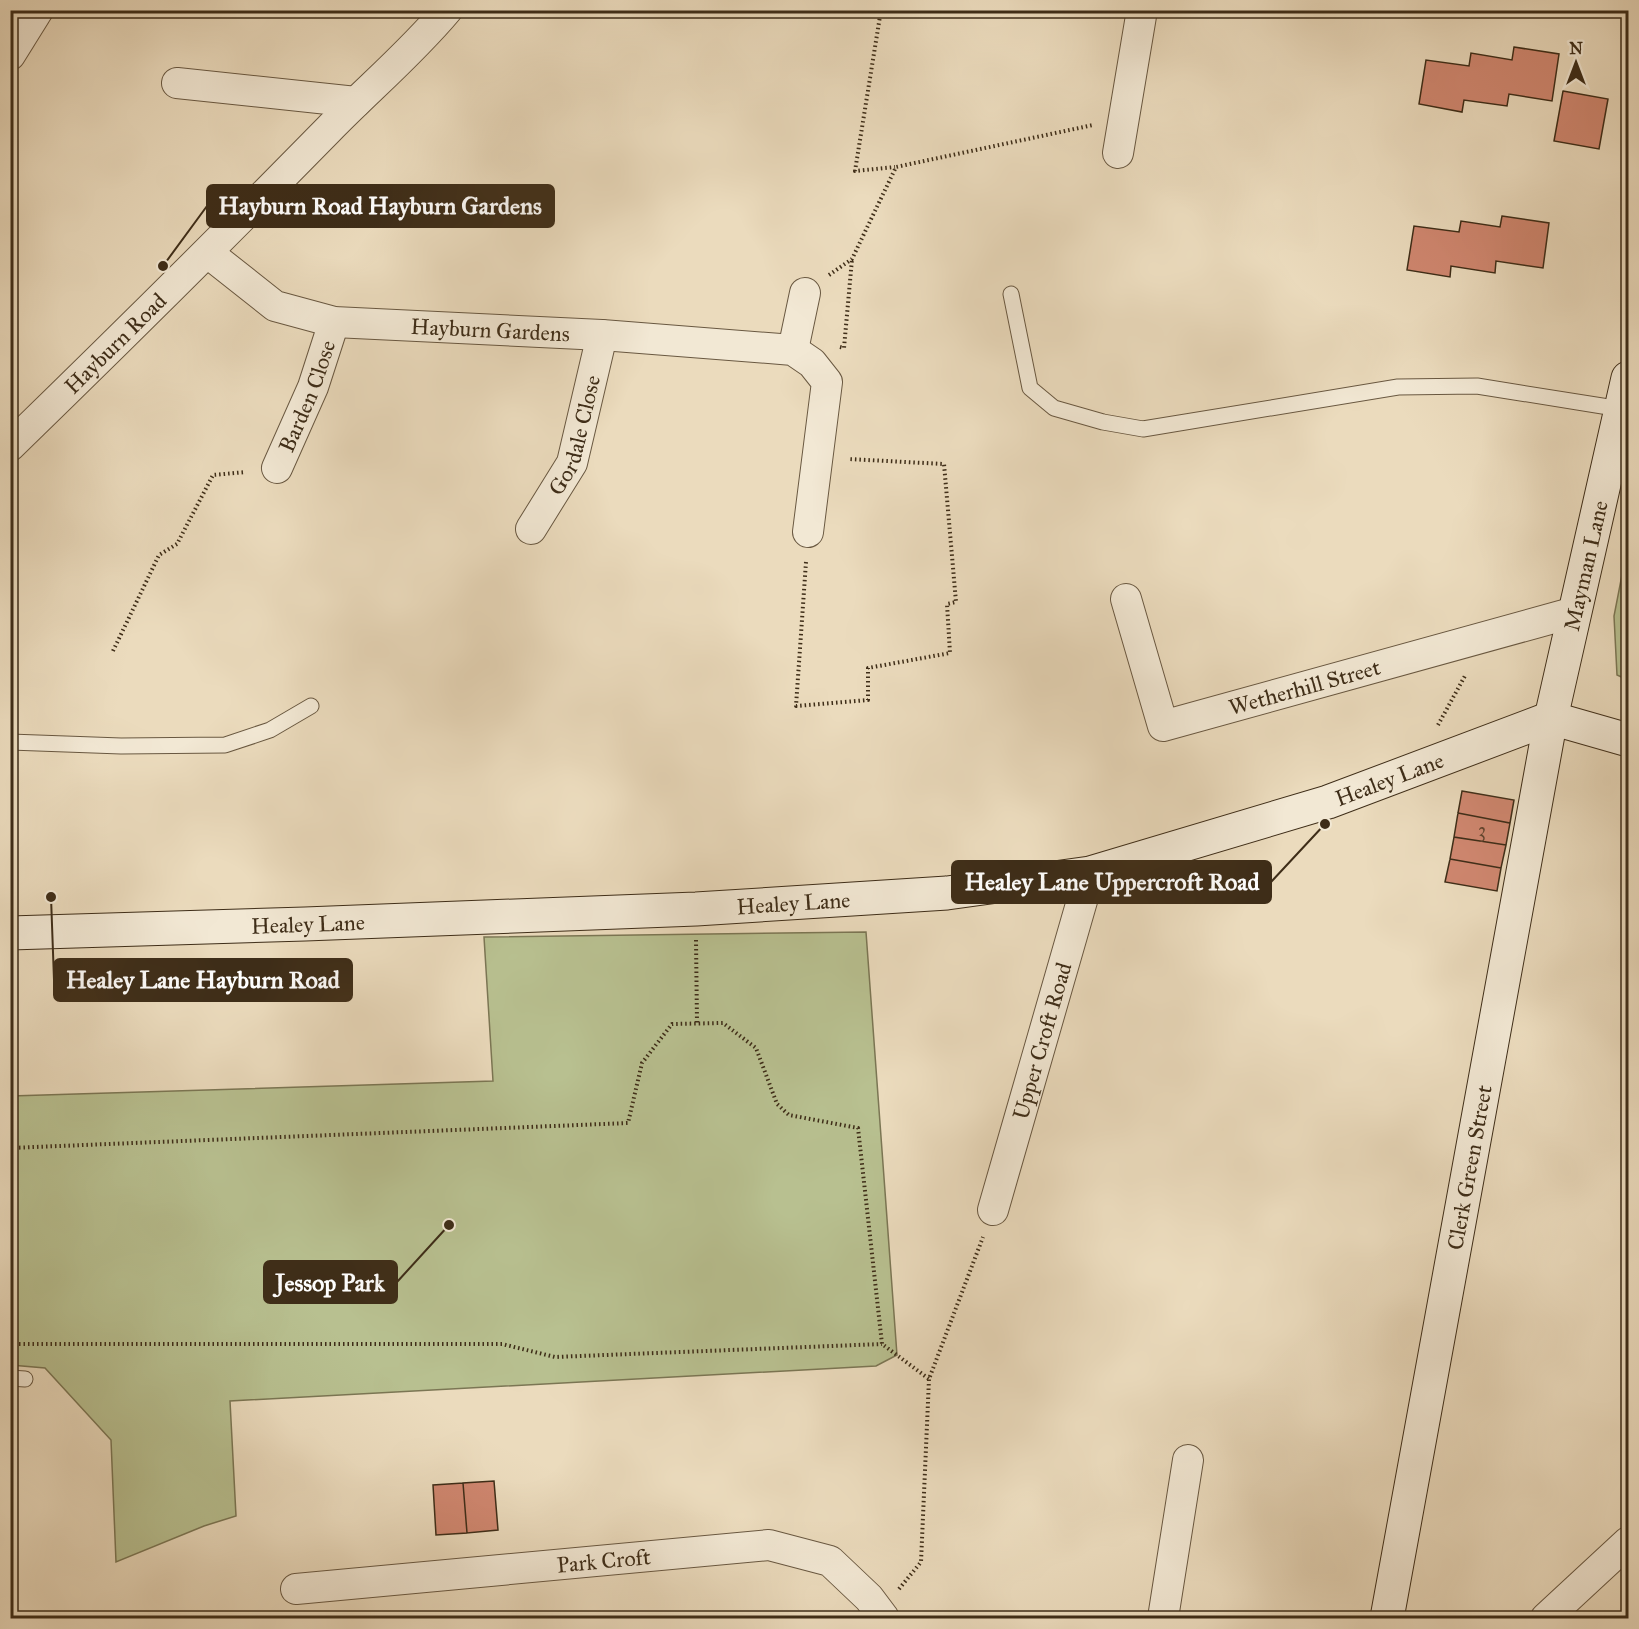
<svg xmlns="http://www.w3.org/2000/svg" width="1639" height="1629" font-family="'IM FELL Great Primer',serif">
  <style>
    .green { fill: #b8c090; stroke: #7b7654; stroke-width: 1.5 }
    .building { fill: #d08770; stroke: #3e2d18; stroke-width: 1.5 }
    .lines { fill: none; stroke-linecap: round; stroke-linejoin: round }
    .lane-casing { stroke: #695841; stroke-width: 17 }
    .street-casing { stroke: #695841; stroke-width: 32 }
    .secondary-casing { stroke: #3e2d18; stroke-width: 35 }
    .path { stroke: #3e2d18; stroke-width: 4; stroke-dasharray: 1.5 3; stroke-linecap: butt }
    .lane { stroke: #f2e8d4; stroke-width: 15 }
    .street { stroke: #f2e8d4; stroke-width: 30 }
    .secondary { stroke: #f2e8d4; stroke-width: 33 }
    .labels { text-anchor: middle; stroke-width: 6; stroke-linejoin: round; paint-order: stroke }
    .number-label { font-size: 20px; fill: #62442e }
    .street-label { font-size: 22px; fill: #3e2d18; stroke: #f2e8d4 }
    .leader { fill: none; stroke: #3e2d18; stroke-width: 2 }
    .callout-dot { fill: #3e2d18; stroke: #f2e8d4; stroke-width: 2 }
    .callout { fill: #3e2d18; stroke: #3e2d18; stroke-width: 2 }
    .callout-label { font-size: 24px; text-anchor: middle; font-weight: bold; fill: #fff }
  </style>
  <rect width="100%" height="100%" fill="#ebdbbd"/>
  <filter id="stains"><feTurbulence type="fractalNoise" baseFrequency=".00333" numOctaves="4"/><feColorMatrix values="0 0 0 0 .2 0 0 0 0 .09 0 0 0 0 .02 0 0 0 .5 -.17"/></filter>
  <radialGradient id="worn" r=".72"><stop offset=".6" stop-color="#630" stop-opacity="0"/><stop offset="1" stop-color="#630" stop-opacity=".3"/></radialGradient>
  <path class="green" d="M1628 544V680L1617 675 1614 616Z
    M866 932 897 1355 876 1366 230 1401 236 1516 204 1526 116 1562 111 1440 45 1368 11 1365V1096L493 1081 484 937Z"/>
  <path class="building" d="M1514 47 1559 54 1552 101 1509 94 1507 106 1464 100 1462 112 1419 104 1426 60 1469 66 1471 53 1512 60Z
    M1563 91 1608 99 1599 149 1554 141Z
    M1502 216 1549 223 1543 268 1496 261 1495 273 1451 266 1450 277 1407 270 1414 226 1459 232 1461 221 1500 227Z
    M1462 791 1514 800 1510 823 1458 813Z
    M1458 813 1510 823 1506 845 1454 837Z
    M1454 837 1506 845 1501 868 1450 859Z
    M1450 859 1501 868 1497 891 1445 882Z
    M494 1481 498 1530 467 1533 463 1483Z
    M463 1483 467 1533 436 1535 433 1485Z"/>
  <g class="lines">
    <g class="lane-casing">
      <path id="lane" d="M1011 294 1030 388 1054 408 1103 422 1143 429 1398 387 1477 386 1621 409
        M10 742 121 746 225 745 270 730 311 706
        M10 1378 25 1379"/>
    </g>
    <g class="street-casing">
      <g id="street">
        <path d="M10 55 38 10"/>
        <path d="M177 83 356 102"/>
        <path d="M1118 153 1142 10"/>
        <path id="s1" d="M208 253 275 306 334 322 602 335 793 350 812 363 827 382 808 532"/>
        <path d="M793 350 805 293"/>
        <path id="s2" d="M10 446C118 341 224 236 329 129 368 89 411 53 447 10"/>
        <path id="s3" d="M277 468 313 387 334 322"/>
        <path id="s4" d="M531 529 572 463 602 335"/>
        <path id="s5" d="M1126 599 1163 726 1575 612"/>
        <path id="s6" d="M993 1210 1090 873"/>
        <path id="s7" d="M296 1589 769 1545 830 1561 869 1598 884 1618"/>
        <path d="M1163 1618 1188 1460"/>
        <path d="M1546 1618 1628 1542"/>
      </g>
    </g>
    <g class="secondary-casing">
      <g id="secondary">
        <path d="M1551 718 1628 740"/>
        <path id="s8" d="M10 933 305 924 696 909 947 893 1090 873 1328 802 1551 718"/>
        <path id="s9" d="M1387 1618 1551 718 1628 378"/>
      </g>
    </g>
    <path class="path" d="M881 10 855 171 895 167
      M829 275 852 259 896 167 1093 125
      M840 347 844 348 852 259
      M806 562 796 706 868 700V668L950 653 947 604 956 602 944 464 848 459
      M113 651 159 555 177 544 213 475 246 472
      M1438 725 1466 674
      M696 940 697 1023
      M10 1148 628 1123 642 1063 672 1024 723 1023 756 1048 777 1104 789 1115 858 1128 882 1344 929 1379
      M10 1344H502L555 1357 882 1344
      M899 1589 921 1562 929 1379 983 1237"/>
    <use href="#lane" class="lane"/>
    <use href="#street" class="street"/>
    <use href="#secondary" class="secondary"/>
  </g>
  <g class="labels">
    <g class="number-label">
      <text x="1482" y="837">3</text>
    </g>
    <g class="street-label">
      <text dy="8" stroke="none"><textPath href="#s1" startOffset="303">Hayburn Gardens</textPath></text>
      <text dy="8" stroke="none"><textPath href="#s2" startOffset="147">Hayburn Road</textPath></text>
      <text dy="8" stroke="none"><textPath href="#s3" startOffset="78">Barden Close</textPath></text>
      <text dy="8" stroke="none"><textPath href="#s4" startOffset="105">Gordale Close</textPath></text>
      <text dy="8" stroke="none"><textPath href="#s9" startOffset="1071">Mayman Lane</textPath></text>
      <text dy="8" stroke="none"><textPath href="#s5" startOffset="279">Wetherhill Street</textPath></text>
      <text dy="8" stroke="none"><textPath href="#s8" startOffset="1396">Healey Lane</textPath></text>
      <text dy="8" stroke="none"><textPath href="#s8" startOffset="784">Healey Lane</textPath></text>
      <text dy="8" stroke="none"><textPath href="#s8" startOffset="298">Healey Lane</textPath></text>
      <text dy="8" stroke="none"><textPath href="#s6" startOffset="176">Upper Croft Road</textPath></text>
      <text dy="8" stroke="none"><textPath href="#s9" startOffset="458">Clerk Green Street</textPath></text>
      <text dy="8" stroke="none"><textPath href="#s7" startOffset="309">Park Croft</textPath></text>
    </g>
  </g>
  <path class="leader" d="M163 266L207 206M1325 824L1271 882M51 897L54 980M449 1225L397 1282"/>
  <g class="callout-dot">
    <circle cx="163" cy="266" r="6"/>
    <circle cx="1325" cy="824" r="6"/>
    <circle cx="51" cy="897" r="6"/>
    <circle cx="449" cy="1225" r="6"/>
  </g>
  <g class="callout">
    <rect x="207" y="185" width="347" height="42" rx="6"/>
    <rect x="952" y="861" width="319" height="42" rx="6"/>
    <rect x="54" y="959" width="298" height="42" rx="6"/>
    <rect x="264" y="1261" width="133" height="42" rx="6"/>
  </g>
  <g class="callout-label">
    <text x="380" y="214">Hayburn Road Hayburn Gardens</text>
    <text x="1112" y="890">Healey Lane Uppercroft Road</text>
    <text x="203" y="988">Healey Lane Hayburn Road</text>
    <text x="330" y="1291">Jessop Park</text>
  </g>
  <rect width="1639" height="1629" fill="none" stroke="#ebdbbd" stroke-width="36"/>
  <rect x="12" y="12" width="1615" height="1605" fill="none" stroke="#3e2d18" stroke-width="3"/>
  <rect x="18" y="18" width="1603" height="1593" fill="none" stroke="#3e2d18" stroke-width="1.5"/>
  <g transform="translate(1576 63)" stroke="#f2e8d4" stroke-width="4.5" paint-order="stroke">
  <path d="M0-4.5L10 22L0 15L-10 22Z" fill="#3e2d18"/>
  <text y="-9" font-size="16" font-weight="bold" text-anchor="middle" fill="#3e2d18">N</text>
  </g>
  <rect width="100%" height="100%" filter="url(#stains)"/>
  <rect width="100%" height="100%" fill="url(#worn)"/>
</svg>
